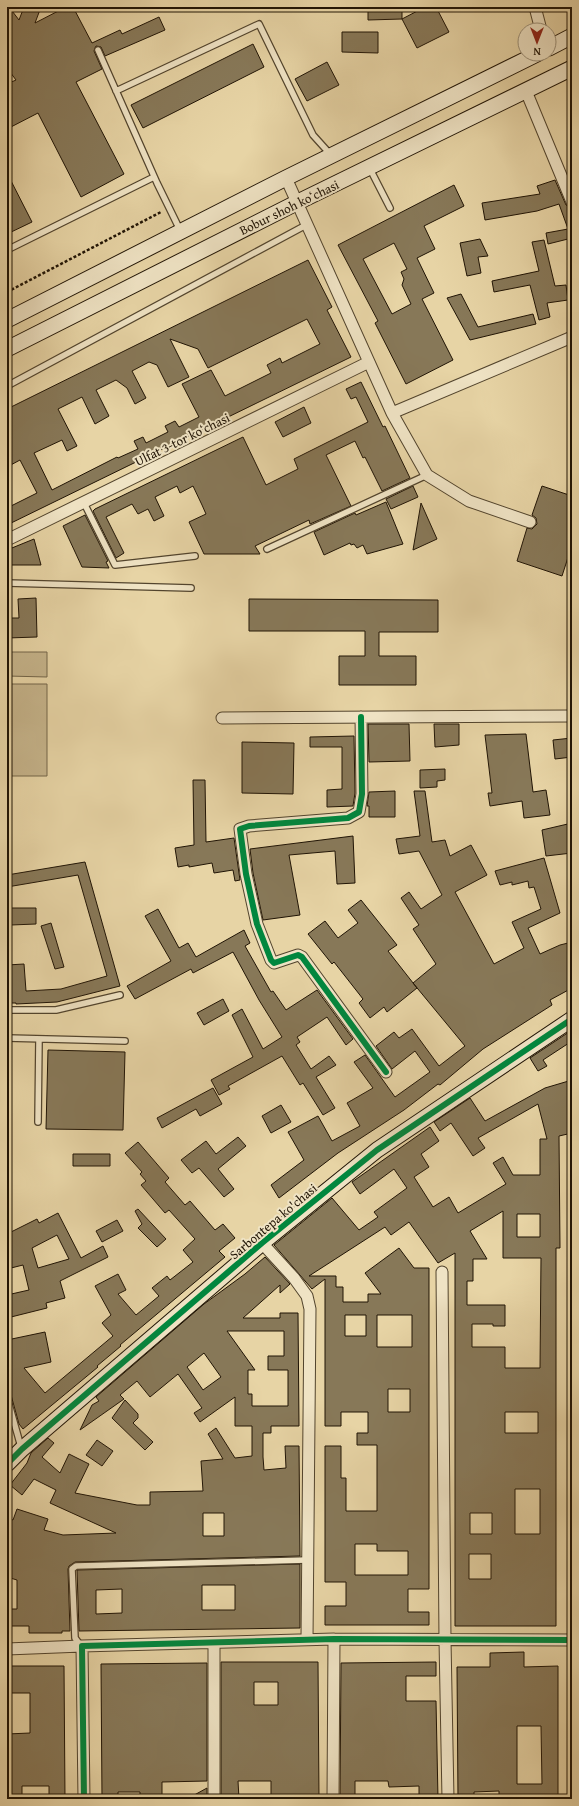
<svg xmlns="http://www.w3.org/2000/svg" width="579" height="1806" font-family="'Gentium Book Plus',serif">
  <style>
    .green { fill: #c5b38a; stroke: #726448 }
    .building { fill: #877858; stroke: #201405; fill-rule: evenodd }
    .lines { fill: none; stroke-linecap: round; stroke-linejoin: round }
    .lane-casing { stroke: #52442d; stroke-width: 8 }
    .street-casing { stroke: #52442d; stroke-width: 13 }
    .secondary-casing { stroke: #201405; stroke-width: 17 }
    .path { stroke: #201405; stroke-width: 2.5; stroke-dasharray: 3 2; stroke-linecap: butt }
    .lane { stroke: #efe3c4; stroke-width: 5.5 }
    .street { stroke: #efe3c4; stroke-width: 11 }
    .secondary { stroke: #efe3c4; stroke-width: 15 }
    .cycleway-casing { stroke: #efe3c4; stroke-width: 8 }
    .cycleway { stroke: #00873e; stroke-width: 6 }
    .labels { text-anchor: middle; stroke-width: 4; stroke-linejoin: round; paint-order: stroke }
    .street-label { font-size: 13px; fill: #201405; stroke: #efe3c4 }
  </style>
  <rect width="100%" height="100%" fill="#e7d4a5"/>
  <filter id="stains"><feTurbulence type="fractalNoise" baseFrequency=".005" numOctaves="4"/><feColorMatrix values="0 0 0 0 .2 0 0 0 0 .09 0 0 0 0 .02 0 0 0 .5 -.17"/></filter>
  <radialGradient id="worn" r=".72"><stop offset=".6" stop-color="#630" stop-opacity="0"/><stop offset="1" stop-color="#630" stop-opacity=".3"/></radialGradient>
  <path class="green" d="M7 652H47V677L7 676Z
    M7 684H47V776H7Z"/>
  <path class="building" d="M7 7H9L19 20 24 7H41L35 23 66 7H73L92 43 120 30 122 34 159 17 165 30 105 56 101 47 96 46 94 51 102 69 76 82 124 174 81 197 38 113 7 129V84L16 80 7 68Z
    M368 7H402V19L368 20Z
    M425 7H436L449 32 417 48 402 19Z
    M342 32H378V53L342 52Z
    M253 44 264 67 143 128 131 105Z
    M327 62 339 85 307 101 295 79Z
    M7 173 32 222 7 234Z
    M555 180 566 205 572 209V238L548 244 546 233 568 229 559 204 537 211 485 220 482 203 540 194 537 186Z
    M454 185 464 206 424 226 435 249 417 258 434 293 422 299 453 360 406 384 375 323 378 321 338 245ZM394 243 407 269 401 272 404 279 402 285 411 304 392 314 363 259Z
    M480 239 488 256 478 257 481 273 467 276 460 243Z
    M544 240 555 286 566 285 568 300 547 303 550 317 539 320 530 285 494 292 492 281 539 271 532 242Z
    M308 260 332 307 327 310 351 357 7 525V508L37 493 20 460 7 467V409ZM307 319 320 344 282 363 280 358 267 365 271 373 225 396 211 370 182 384 199 417 179 427 175 421 165 426 168 432 146 443 143 437 134 441 138 449 118 458 117 457 52 490 34 453 62 440 67 451 77 446 58 409 82 397 95 424 109 416 96 390 116 380 127 388 135 404 146 398 132 371 149 362 157 365 168 387 189 377 170 339 198 349 208 368Z
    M461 294 478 327 533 314 536 324 470 340 447 298Z
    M361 382 383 427 385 426 410 478 382 491 365 457 363 458 355 441 326 455 351 506 310 524 309 520 255 546 260 554H204L189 522 206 514 202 505 193 486 180 493 177 486 155 497 164 516 154 521 148 509 138 514 132 504 106 517 124 553 116 558 93 511 95 509 243 437 266 485 298 469 294 459 368 422 356 397 351 399 346 389Z
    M304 407 311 423 283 437 275 422Z
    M413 486 418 497 391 509 386 499Z
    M542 486 572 496V545L562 576 517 561 527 528 532 529 537 524 536 518 532 515Z
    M386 502 403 544 367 554 363 545 357 548 354 544 351 545 350 543 324 555 314 532 355 513 356 515Z
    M421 503 437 539 413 550Z
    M85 515 108 561 106 562 109 568 82 567 63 526Z
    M34 539 41 565H7V550Z
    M36 598 37 637 7 638V618H19L18 599Z
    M249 599 438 600V632H379V656H416V685H339V656H365V631H249Z
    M368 724H409L410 761 369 762Z
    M434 724H459V745L435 747Z
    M526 734 533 792 546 790 550 815 524 818 522 801 490 806 488 793H492L485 735Z
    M354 736 355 793 353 806 327 807V790L342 789V747H310V737Z
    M572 738V757L555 759 553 740Z
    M242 742 294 743 293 794 242 793Z
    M445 769V780L437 781V787L420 788V770Z
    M193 780H205L206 842 234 838 240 880 235 881 233 870 214 873 212 863 189 867V865L178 867 175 848 194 845Z
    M395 791V817H369V806H367L369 792Z
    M414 791H425L432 842 445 840 450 856 471 845 487 875 455 892 494 964 524 948 512 922 541 909 534 887 529 888 528 881 512 885V882L500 885 495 871 544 858 560 913 528 928 540 954 560 945 572 942V988L550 1000 552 1005 483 1049 440 1085 438 1084 404 1110 338 1153 279 1198 271 1185 304 1160 288 1132 318 1116 332 1141 360 1126 347 1103 373 1088 354 1062 365 1055 395 1097 430 1072 415 1051 392 1069 376 1046 394 1032 399 1038 412 1029 439 1066 465 1046 413 983 436 964 413 929 419 925 401 898 409 892 421 909 442 895 419 851 399 854 396 839 420 836Z
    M572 823V853L546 856 542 830Z
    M353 836 355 883 337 884 335 851 289 855 300 915 263 920 253 873 250 849Z
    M85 862 120 986 57 1002 16 1004V1003H7V965L24 964 26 991 61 989 107 976 78 875 7 887V875Z
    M361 900 397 945 388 951 417 988 387 1012 384 1007 370 1018 359 1003 363 999 334 962 332 964 308 934 325 921 338 938 358 923 348 910Z
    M10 908H36V924L11 925Z
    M158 909 179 948 188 943 196 957 244 930 250 943 245 946 271 992 273 991 286 1010 317 990 353 1039 346 1045 327 1017 297 1037 300 1042 296 1045 311 1069 329 1056 336 1065 316 1077 335 1108 323 1115 303 1083 300 1085 282 1056 228 1086 230 1089 219 1095 211 1080 253 1057 232 1015 242 1009 263 1049 282 1037 259 1000 233 952 193 973 191 969 135 999 127 986 171 961 145 916Z
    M51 923 64 967 55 969 41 926Z
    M223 999 229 1011 204 1025 197 1013Z
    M572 1030V1041L543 1060 547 1066 538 1071 530 1058Z
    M48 1050 125 1052 123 1130 46 1129Z
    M572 1080V1133L559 1136 560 1248H556V1626H455V1253L438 1263 409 1222 391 1235 385 1227 309 1276H336V1287H343V1302H368V1294H381L365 1273 399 1248 414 1268H429V1589H408V1612H429V1625H325V1606H346V1582H325V1446H341V1478H346V1511H377V1445H357V1433H368V1412H341V1426H325V1279L312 1289 274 1245 332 1198 359 1230 378 1217 374 1212 407 1188 394 1169 360 1194 352 1182 430 1127 439 1141 421 1154 429 1167 414 1177 433 1207 449 1197 458 1213 506 1184 493 1163 503 1157 513 1175H540V1139H547L538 1104 478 1138 485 1148 473 1156 451 1123 440 1131 434 1122 470 1098 485 1121 545 1088ZM503 1211V1258H541L540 1368H505V1347H472V1324H493V1326H505V1305H467V1281H473V1259H487L470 1231ZM517 1214H540V1237H517ZM345 1315H366V1336H345ZM377 1315H412V1347H377ZM388 1389H410V1412H388ZM505 1412H538V1433H505ZM515 1489H540V1534H515ZM470 1513H492V1534H470ZM355 1544H377V1551H408V1575H355ZM469 1554H491V1579H469Z
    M213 1088 222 1104 200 1116 196 1109 162 1128 157 1118Z
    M281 1105 291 1122 271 1133 262 1116Z
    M238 1137 246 1146 218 1169 234 1189 224 1197 199 1168 192 1173 181 1160 206 1141 216 1154Z
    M138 1142 169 1178 165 1182 185 1205 190 1201 215 1230 223 1224 235 1238 219 1251 225 1257 120 1345 121 1346 97 1366 98 1367 23 1429 19 1424 11 1395 7 1391V1340L45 1332 51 1362 24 1368 45 1393 113 1336 102 1323 111 1315 95 1286 118 1274 126 1290 118 1294 136 1315 159 1296 152 1288 167 1276 170 1280 193 1262 183 1250 195 1239 169 1210 165 1213 141 1185 146 1181 140 1174 142 1172 125 1153Z
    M73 1154H110V1166H73Z
    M138 1209 166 1239 157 1247 138 1228 142 1224 135 1211Z
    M58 1213 81 1258 103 1246 108 1257 60 1281 65 1298 46 1303 47 1308 7 1318V1295L29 1290 23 1265 7 1269V1234L37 1219 39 1223ZM57 1235 69 1259 38 1268 32 1248Z
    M117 1220 123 1231 102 1242 96 1231Z
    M265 1257 290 1284 280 1293V1285L243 1318H280V1313H298L299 1426H271V1433H263V1457L264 1470 286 1468 285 1446H299L300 1556 75 1562 69 1566 68 1569 70 1631H62V1633H29V1626H7V1609H17V1580L7 1577V1518L13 1520 17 1509 48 1519 44 1530 63 1535 116 1533 50 1503 56 1490 34 1479 22 1495 10 1485 27 1463 31 1453 48 1438 54 1443 42 1457 60 1473 69 1454 89 1464 75 1493 137 1505H150V1492L203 1491 201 1461 223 1459 208 1434 216 1428 235 1458 252 1456V1426H235V1397L200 1422 194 1413 202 1408 178 1374 150 1397 137 1381 120 1395 124 1399 80 1430 92 1405 99 1401 96 1397 204 1304 245 1274ZM227 1331H284V1356H268V1370H288V1406H252V1394H248V1370H255ZM204 1353 221 1377 203 1390 187 1367ZM203 1513H224V1536H203Z
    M125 1400 138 1414V1418L133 1423 153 1442 145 1450 112 1418Z
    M97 1440 113 1451 102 1466 86 1455Z
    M300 1564V1628L79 1631 77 1570ZM202 1585H235V1610H202ZM122 1589V1613L96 1614V1590Z
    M524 1652V1667L558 1666V1799H499V1791L474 1792V1799H458L457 1667H490V1653ZM517 1726H541L542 1784H517Z
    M221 1662H318L319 1799H271V1781H238L239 1799H221ZM254 1682H278V1705H254Z
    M436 1662V1676H406V1701H436L438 1799H419V1786L389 1787 388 1781H355V1799H340L341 1663Z
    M207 1663V1781L162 1782V1799H140V1792H118V1799H102L101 1664Z
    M7 1666H64L65 1799H49V1786H22V1799H7V1734L30 1733V1693H7Z
    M207 1788V1799H187Z"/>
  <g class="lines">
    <g class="lane-casing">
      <path id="lane" d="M98 50 157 183 180 230
        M116 91 259 24 313 135 331 155
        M369 167 390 208
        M7 250 154 177
        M7 386 308 224
        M84 503 115 565 195 556
        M267 549 427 475
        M7 583 191 588
        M7 1010H56L120 995
        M7 1038 125 1041
        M38 1122 39 1039
        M7 1397 21 1447
        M81 1646 75 1638 72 1569 76 1566 307 1560"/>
    </g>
    <g class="street-casing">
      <path id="street" d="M535 7 541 30
        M526 91 572 202
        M286 178 392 413 572 337
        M392 413 427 475 469 501 530 522
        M7 540 369 362
        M361 717 362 794 359 812 348 818 249 826 240 829 246 874 257 924 271 960 274 963 298 955 302 957 386 1072
        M222 718 572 716
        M262 1243 294 1278 307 1296 310 1309 307 1639
        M442 1272 445 1640 448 1799
        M214 1643V1799
        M7 1649 82 1646
        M84 1799 82 1646 334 1639 572 1640
        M333 1799 334 1639"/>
    </g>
    <g class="secondary-casing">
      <path id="secondary" d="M549 48 572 36
        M7 320 286 178 537 54
        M7 349 298 202 572 68
        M7 1464 22 1449 262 1243 377 1150 572 1019"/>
    </g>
    <path class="path" d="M7 292 161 212"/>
    <use href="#lane" class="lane"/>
    <use href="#street" class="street"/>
    <use href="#secondary" class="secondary"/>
    <g class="cycleway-casing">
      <path id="cycleway" d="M361 717 362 794 359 812 348 818 249 826 240 829 246 874 257 924 271 960 274 963 298 955 302 957 386 1072
        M7 1464 22 1449 262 1243 377 1150 572 1019
        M84 1799 82 1646 334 1639 572 1640"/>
    </g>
    <use href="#cycleway" class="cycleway"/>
  </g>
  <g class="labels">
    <g class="street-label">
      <text transform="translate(289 207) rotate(-26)" y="5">Bobur shoh koʻchasi</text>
      <text transform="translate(182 439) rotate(-26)" y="5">Ulfat 3-tor koʻchasi</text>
      <text transform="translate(273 1221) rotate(-40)" y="5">Sarbontepa ko'chasi</text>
    </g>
  </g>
  <rect width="579" height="1806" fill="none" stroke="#e7d4a5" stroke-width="24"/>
  <rect x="8" y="8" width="563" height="1790" fill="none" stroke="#201405" stroke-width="2"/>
  <rect x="12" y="12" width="555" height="1782" fill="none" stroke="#201405"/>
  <g transform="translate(537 42) rotate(180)"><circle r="19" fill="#efe3c4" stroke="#9c9078"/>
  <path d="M0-3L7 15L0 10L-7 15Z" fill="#8f2418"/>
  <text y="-6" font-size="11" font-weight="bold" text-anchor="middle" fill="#201405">N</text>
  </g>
  <rect width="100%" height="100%" filter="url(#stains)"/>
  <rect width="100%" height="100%" fill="url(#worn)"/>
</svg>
